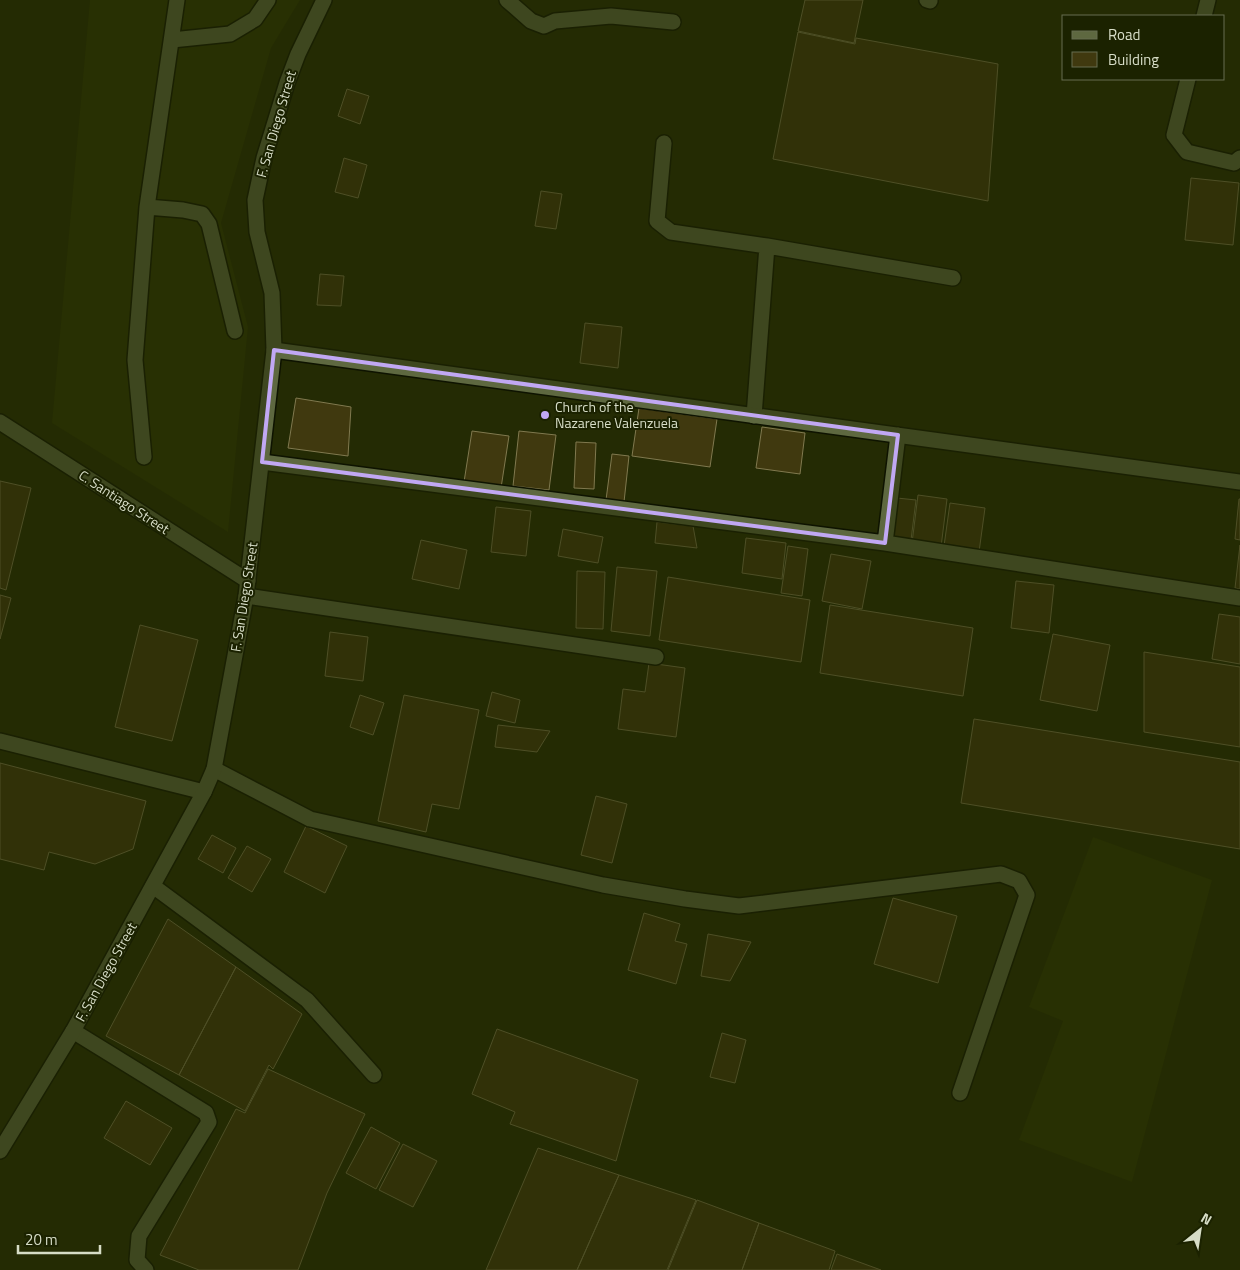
<svg xmlns="http://www.w3.org/2000/svg" width="1240" height="1270" font-family="'Titillium Web',sans-serif">
  <style>
    .built { fill: #2d3503 }
    .building { fill: #40390f; stroke: #80794f }
    .lines { fill: none; stroke-linecap: round; stroke-linejoin: round }
    .service-casing { stroke: #0e1300; stroke-width: 18 }
    .minor-casing { stroke: #0e1300; stroke-width: 18 }
    .tertiary-casing { stroke: #0e1300; stroke-width: 18 }
    .service { stroke: #5e6840; stroke-width: 15 }
    .minor { stroke: #5e6840; stroke-width: 15 }
    .tertiary { stroke: #5e6840; stroke-width: 15 }
    .marked { fill: none; stroke: #c1a8f3; stroke-width: 4; stroke-linejoin: round }
    .poi-dot { fill: #c1a8f3; stroke: #1b2200; stroke-width: 2 }
    .labels { text-anchor: middle; stroke-width: 4; stroke-linejoin: round; paint-order: stroke }
    .street-label { font-size: 14px; fill: #d7ddc7; stroke: #1b2200 }
    .poi-label { font-size: 14px; fill: #d7ddc7; stroke: #1b2200; text-anchor: start }
  </style>
  <rect width="100%" height="100%" fill="#242b04"/>
  <path class="built" d="M90 0H300L271 48 221 223 248 327 228 532 52 423Z
    M1093 837 1212 880 1132 1182 1019 1140 1063 1021 1029 1007Z"/>
  <path class="building" d="M805 0H863L854 43 798 31Z
    M798 32 855 44 856 38 998 64 988 201 773 159Z
    M347 89 369 96 360 124 338 116Z
    M344 158 367 165 358 198 335 192Z
    M1191 178 1239 183 1233 245 1185 240Z
    M541 191 562 194 556 229 535 226Z
    M320 274 344 276 341 306 317 305Z
    M585 323 622 327 618 368 580 363Z
    M296 398 351 407 348 456 288 448Z
    M639 408 717 419 710 467 632 456Z
    M762 427 805 433 800 474 756 468Z
    M472 431 509 436 501 488 464 482Z
    M519 431 556 435 549 490 513 486Z
    M576 442 596 443 594 489 574 488Z
    M612 454 629 456 624 502 606 500Z
    M0 481 31 488 6 590 0 588Z
    M918 495 947 499 941 547 912 543Z
    M897 498 916 500 911 540 892 537Z
    M1239 499H1240V540L1235 539Z
    M950 503 985 508 979 552 944 546Z
    M496 507 531 511 526 556 491 552Z
    M657 522 693 526 697 548 655 543Z
    M563 529 603 537 598 563 558 556Z
    M746 538 786 543 782 579 742 573Z
    M421 540 467 550 459 589 412 579Z
    M1240 545V589L1235 588Z
    M788 546 808 549 802 596 781 593Z
    M831 554 871 561 862 609 822 601Z
    M617 567 657 571 650 636 611 631Z
    M577 571 605 572 603 629 576 628Z
    M668 577 810 600 801 662 659 640Z
    M1016 581 1054 585 1049 633 1011 628Z
    M0 595 11 598 0 639Z
    M830 605 973 628 963 696 820 673Z
    M1219 614 1240 617V664L1212 659Z
    M140 625 198 640 172 741 115 727Z
    M330 632 368 637 363 681 325 676Z
    M1053 634 1110 645 1097 711 1040 700Z
    M1144 652 1240 667V747L1144 732Z
    M649 663 685 668 676 737 618 729 623 689 645 692Z
    M492 692 520 700 515 723 486 716Z
    M360 695 384 703 373 735 350 727Z
    M404 695 479 710 459 809 432 804 426 832 378 821Z
    M974 719 1240 762V849L961 803Z
    M498 725 550 731 537 752 495 747Z
    M0 763 146 801 133 849 95 864 49 852 44 870 0 859Z
    M596 796 627 804 612 863 581 855Z
    M306 826 347 846 325 893 284 872Z
    M212 835 236 848 223 873 198 859Z
    M247 846 271 859 252 892 228 878Z
    M893 898 957 916 938 983 874 964Z
    M644 913 680 924 675 941 687 944 676 984 628 970Z
    M168 919 236 967 179 1075 106 1036Z
    M708 934 751 942 730 981 701 976Z
    M236 967 302 1014 273 1069 269 1065 245 1111 179 1075Z
    M497 1029 638 1080 616 1161 510 1124 515 1112 472 1094Z
    M722 1033 746 1040 735 1083 710 1077Z
    M268 1069 365 1114 327 1193 298 1270H199L160 1255 236 1109 245 1113Z
    M126 1101 172 1128 150 1165 104 1138Z
    M371 1127 400 1143 376 1189 346 1173Z
    M403 1144 437 1161 413 1207 379 1190Z
    M538 1148 619 1175 577 1270H486Z
    M619 1175 696 1200 667 1270H577Z
    M697 1200 759 1223 742 1270H668Z
    M759 1223 835 1251 829 1270H742Z
    M837 1254 881 1270H831Z"/>
  <g class="lines">
    <g class="service-casing">
      <path id="service" d="M177 0 147 207 183 210 202 214 209 224 235 331
        M1204 16 1208 0
        M172 40 230 34 255 19 268 0
        M1188 79 1174 135 1187 152 1234 163 1240 158
        M664 143 657 221 671 232 767 246 754 416
        M767 246 953 278
        M144 457 135 360 147 207
        M246 596 656 657
        M0 741 204 792
        M153 886 307 1000 374 1075
        M73 1031 206 1113 209 1122 139 1236 137 1260 146 1270"/>
    </g>
    <g class="minor-casing">
      <path id="minor" d="M507 0 531 21 544 26 555 21 611 16 673 22
        M927 0 930 1
        M274 350 1240 482
        M0 422 248 581
        M262 462 885 543 1240 598
        M885 543 898 435
        M214 769 310 819 603 885 685 899 739 906 1001 874 1019 881 1027 895 960 1093"/>
    </g>
    <g class="tertiary-casing">
      <path id="tertiary" d="M0 1151 73 1031 204 792 214 769 246 596 274 350 272 293 257 232 255 200 264 158 287 83 298 54 324 0"/>
    </g>
    <use href="#service" class="service"/>
    <use href="#minor" class="minor"/>
    <use href="#tertiary" class="tertiary"/>
  </g>
  <path d="M0 0H1240V1270H0ZM274 350 898 435 885 543 262 462Z" fill="#242b04" fill-opacity=".55" fill-rule="evenodd"/>
  <path class="marked" d="M274 350 898 435 885 543 262 462Z"/>
  <circle class="poi-dot" cx="545" cy="415" r="5"/>
  <g class="labels">
    <g class="street-label">
      <text transform="translate(276 124) rotate(-74)" y="5">F. San Diego Street</text>
      <text transform="translate(124 502) rotate(33)" y="5">C. Santiago Street</text>
      <text transform="translate(244 597) rotate(-81)" y="5">F. San Diego Street</text>
      <text transform="translate(106 972) rotate(-61)" y="5">F. San Diego Street</text>
    </g>
    <g class="poi-label">
      <text x="555" y="412">Church of the<tspan x="555" dy="16">Nazarene Valenzuela</tspan></text>
    </g>
  </g>
  <rect x="1062" y="15" width="162" height="65" fill="#1b2200" stroke="#666d50"/>
  <rect x="1072" y="31" width="25" height="8" fill="#5e6840" stroke="#666d50"/>
  <text x="1108" y="40" font-size="15" fill="#d7ddc7">Road</text>
  <rect x="1072" y="52" width="25" height="15" fill="#40390f" stroke="#666d50"/>
  <text x="1108" y="65" font-size="15" fill="#d7ddc7">Building</text>
  <g transform="translate(1200 1230) rotate(30)" stroke="#1b2200" stroke-width="4" paint-order="stroke">
  <path d="M0-4L9 19L0 12L-9 19Z" fill="#d7ddc7"/>
  <text y="-8" font-size="14" font-weight="bold" text-anchor="middle" fill="#d7ddc7">N</text>
  </g>
  <path d="M18 1245v8h82v-8" fill="none" stroke="#d7ddc7" stroke-width="2.5"/>
  <text x="25" y="1245" font-size="15" fill="#d7ddc7" stroke="#1b2200" stroke-width="4" paint-order="stroke">20 m</text>
</svg>
